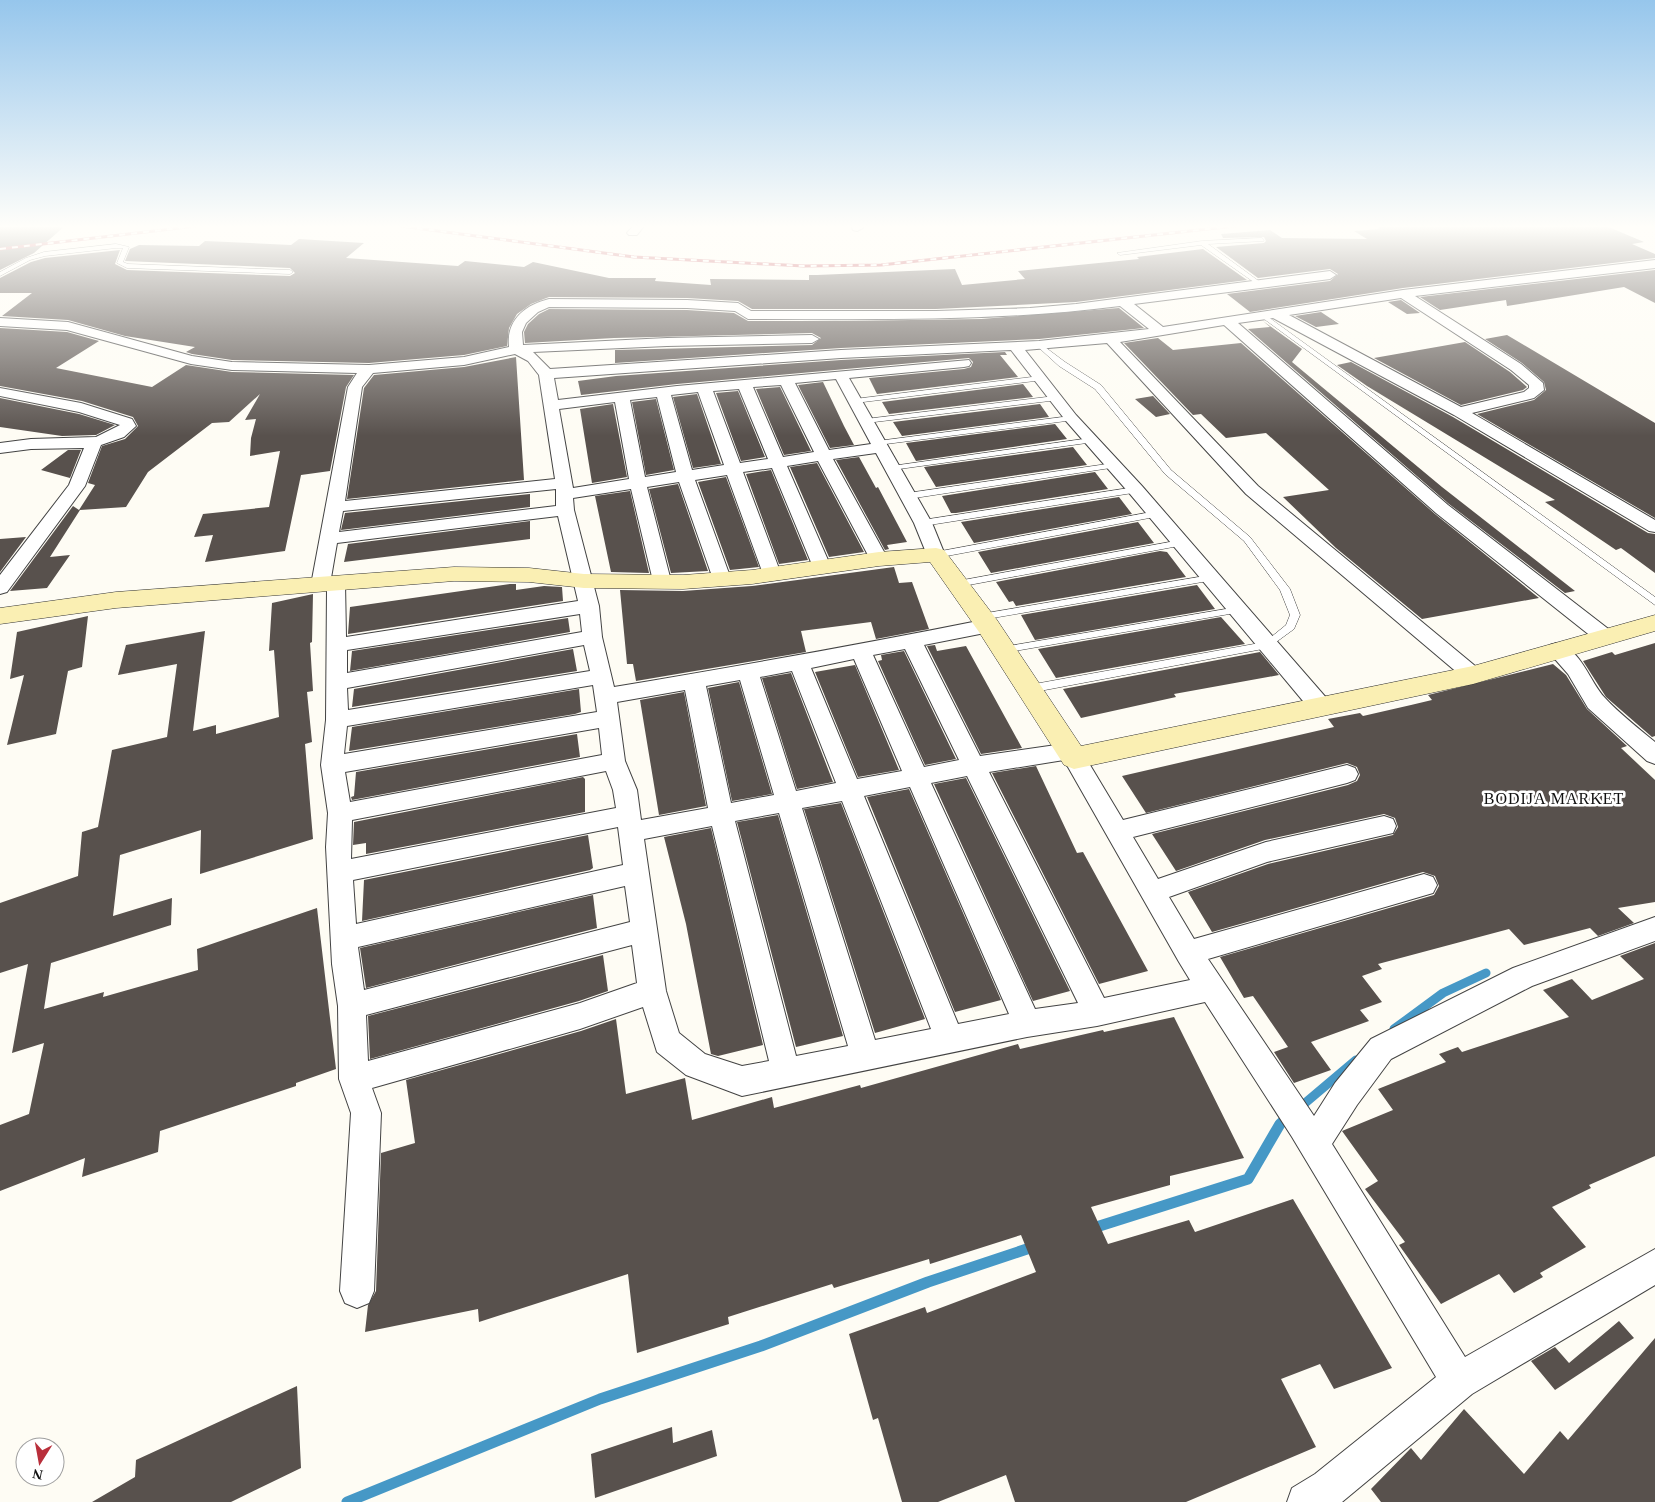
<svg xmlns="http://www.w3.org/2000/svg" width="1655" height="1502" font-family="Georgia,serif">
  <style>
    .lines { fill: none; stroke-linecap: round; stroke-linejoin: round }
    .stream-far1 { stroke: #4698c6; stroke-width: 9 }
    .stream { stroke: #4698c6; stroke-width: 11 }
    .building { fill: #58514d }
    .lane-casing { stroke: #434343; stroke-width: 1 }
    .street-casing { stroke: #434343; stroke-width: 2 }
    .secondary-casing { stroke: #323232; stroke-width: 1 }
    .lane { fill: #fff; fill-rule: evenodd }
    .street { fill: #fff; fill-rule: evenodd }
    .secondary { fill: #faefb3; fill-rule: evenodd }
    .rail-casing { stroke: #b92f3b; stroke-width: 3 }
    .rail { stroke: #fff; stroke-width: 2; stroke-dasharray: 6; stroke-linecap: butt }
    .labels { text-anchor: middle; stroke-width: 5; stroke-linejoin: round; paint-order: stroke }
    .neighbourhood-label { font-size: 16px; letter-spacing: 1px; fill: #101010; stroke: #fff }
  </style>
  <rect width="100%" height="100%" fill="#fefcf4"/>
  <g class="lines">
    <path class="stream-far1" d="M1394 1029 1443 993 1486 973
      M1298 1109 1356 1060"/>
    <path class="stream" d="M1090 1229 1248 1179 1280 1124 1289 1116
      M347 1502 600 1399 761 1346 928 1282 1036 1246"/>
  </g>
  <path class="building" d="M0 225H66L34 253 0 270Z
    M1374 225H1604L1644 242 1632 244 1655 254V258L1403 288 1250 312 1227 294 1330 281 1338 274 1330 269 1258 278 1216 247 1264 243 1266 241 1264 237 1223 238 1221 234 1270 230 1282 238 1367 239 1354 231 1380 229Z
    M299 239 364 243 346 258 458 266 465 261 524 267 533 262 609 278H656L655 281 711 285 710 279 809 280V275H817L955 269 962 285 1025 279 1018 271 1139 259 1137 257 1203 249 1247 280 1076 302 936 309H752L738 301 687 298 549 297 531 304 517 314 509 328 507 346 464 355 369 363 232 360 192 354 186 352 195 347 125 336 68 320 2 316 32 293H0V278L31 262 45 258 120 250 115 264 127 270 290 276 295 273 290 268 125 261 130 249 139 245 199 246 205 241 291 245Z
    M1655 270V303L1624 287 1507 306 1506 300 1440 310 1420 297Z
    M1401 300 1420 313 1407 314 1388 302Z
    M1119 308 1144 328 1039 339 841 348 615 363V350L812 345 821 338 812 333 614 338 525 343 524 332 528 324 539 314 549 309 687 310 734 313 748 321H841L981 319Z
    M1321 312 1339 324 1316 327 1295 316Z
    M1263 321 1302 349 1292 362 1442 487 1575 591 1565 593 1449 504 1248 329 1270 327Z
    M0 328 67 332 99 341 56 368 152 387 186 365 232 372 354 375 346 387 330 471 301 475 285 551 205 562 213 535 194 537 203 514 269 507 280 451 250 456 251 438 256 419 245 420 260 394 229 422 212 423 148 472 126 507 80 510 50 557 70 555 47 588 10 591 73 506 79 510 95 485 88 483 102 446 125 439 138 426 133 417 82 401 0 386Z
    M1507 335 1655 423V518L1477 414 1534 400 1546 390 1544 382 1522 363 1485 339Z
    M1158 338 1173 350 1241 343 1435 514 1539 598 1422 619 1336 548 1283 497 1329 490 1266 433 1226 438 1201 414 1193 415 1124 343Z
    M1465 342 1510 372 1527 387 1523 390 1461 405 1374 358Z
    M1005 352 1007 355H1000L1018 377 877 394 869 378 964 369 971 367 973 362 969 358 677 384 581 395 578 381 616 376 841 360Z
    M516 357 524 480 347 499 364 388 374 375 464 367Z
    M1351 362 1453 417 1648 533 1655 534V573L1621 548 1616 550 1545 502 1555 500 1367 386 1337 365Z
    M823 382 844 426 854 445 830 448 798 385Z
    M1023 384 1033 397 889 414 882 402Z
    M780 387 811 451 784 455 756 389Z
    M738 391 765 457 741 461 716 393Z
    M697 394 721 464 693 468 673 397Z
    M1153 396 1170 414 1156 417 1135 399Z
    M0 398 79 414 115 425 96 435 62 436 0 427Z
    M656 399 674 470 646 475 632 402Z
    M613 404 627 477 592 483 580 409Z
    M1040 404 1049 417 902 436 893 422Z
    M1055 424 1067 439 916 461 906 443Z
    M1073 447 1087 465 936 487 924 467Z
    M68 450H81L70 478 41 470Z
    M859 457 876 488 878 487 907 542 887 545 889 549 885 550 836 460Z
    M817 463 864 552 829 557 790 467Z
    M771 470 808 560 779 564 746 474Z
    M1095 472 1108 489 956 513H951L942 496Z
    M726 477 759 567 730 570 698 482Z
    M678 484 708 571 671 573 649 489Z
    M630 491 649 573 611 572 595 496Z
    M530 494V507L341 530 345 513Z
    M1119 497 1132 514 974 543 961 522Z
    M530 521V539L344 562 348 544Z
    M1138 522 1154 543 991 573 978 552Z
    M26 537 0 572V539Z
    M1160 551 1167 552 1186 577 1016 606 1013 601 1009 602 996 582Z
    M894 567 899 583 912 582 929 629 876 639 871 622 801 631 806 652 636 681 633 664H627L620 590 683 591 752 586Z
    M510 584H516V590L544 586 562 587 563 601 348 634 350 607Z
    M1197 585 1215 609 1035 640 1021 615Z
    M313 594 312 642 310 643 313 691 307 692 312 742 305 744 313 839 200 874 201 830 120 855 113 916 172 898 171 925 51 963 44 1009 104 992 103 997 198 970 197 949 317 908 336 1069 296 1083V1086L160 1131 158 1152 82 1177 85 1158 0 1191V1125L29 1114 44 1043 12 1053 28 964 0 973V903L78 876 82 832 98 827 112 750 167 737 177 664 118 675 126 645 205 631 193 731 216 725V734L279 717 274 650 269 651 272 603Z
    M88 616 82 667 68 671 56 734 7 745 24 675 10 679 17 632Z
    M1221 617 1245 644 1056 678 1038 649Z
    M568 618 570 632 350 671 352 651Z
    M1655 643V736L1652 737 1606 697 1583 661 1612 652 1615 655Z
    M935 645 937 651 966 646 1022 748 981 754 927 646Z
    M573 649 577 671 352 707 354 689Z
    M904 651 956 759 925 765 878 661 882 660 881 655Z
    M1260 652 1279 675 1174 694 1176 697 1081 718 1063 689Z
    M1553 664 1566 675 1587 709 1627 746 1621 748 1655 780V902L1618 908 1634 923 1598 936 1590 928 1524 945 1509 929 1378 964 1382 969 1362 976 1382 1002 1360 1010 1369 1021 1311 1042 1331 1070 1294 1083 1274 1052 1288 1047 1253 996 1244 998 1220 957 1434 895 1439 886 1435 876 1423 872 1212 932 1188 892 1268 864 1393 835 1398 827 1395 818 1384 814 1265 840 1176 871 1152 834 1348 785 1357 781 1360 775 1357 767 1347 763 1146 813 1122 776 1334 727 1328 719 1360 713 1363 716 1411 705 1432 700 1428 695Z
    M855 665 899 770 858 777 815 672Z
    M791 673 833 782 797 789 762 678Z
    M739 682 772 794 732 801 708 688Z
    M579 689 581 712 575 714 349 751 352 727Z
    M684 692 706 806 659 815 640 700Z
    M577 734 580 757 352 800 351 797 354 796 356 772Z
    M1036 766 1077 853 1083 852 1148 971 1099 984 992 773Z
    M583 777 585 779V812L366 854V843L353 845 354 822Z
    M966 778 1070 991 1033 1001 934 784Z
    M909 789 1001 1000 955 1012 867 797Z
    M841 803 925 1019 875 1033 804 809Z
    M778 815 843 1036 796 1047 737 822Z
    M711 828 763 1045 718 1056 711 1054 686 924 664 837Z
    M588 835 593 868 590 870 362 921 364 880Z
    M593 895 597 928 366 988 360 948Z
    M1655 943V1156L1589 1185 1591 1188 1552 1207 1586 1247 1540 1273 1543 1277 1514 1293 1499 1274 1441 1304 1399 1245 1405 1242 1365 1189 1378 1181 1342 1131 1393 1110 1378 1089 1446 1062 1439 1054 1458 1047 1462 1052 1569 1017 1543 990 1572 979 1592 1000 1644 979 1620 956Z
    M603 955 608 991 579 1001 370 1059 368 1016Z
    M1174 1017 1244 1158 1170 1176V1185L1091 1207 1108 1244 1189 1220 1195 1232 1293 1199 1392 1368 1334 1389 1320 1364 1281 1379 1316 1447 1186 1502H1015L1006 1475 938 1502H902L878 1418 873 1420 849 1334 925 1307 927 1313 1036 1272 1021 1235 930 1264 929 1259 834 1288 832 1284 728 1317 729 1324 637 1353 628 1274 479 1322 478 1309 365 1332 368 1305 376 1291 381 1153 415 1143 406 1080 581 1031 616 1019 626 1094 685 1078 692 1120 772 1097 774 1108 860 1085 861 1088 1018 1044 1020 1049 1103 1030 1104 1032Z
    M1619 1321 1634 1338 1555 1390 1531 1361 1555 1347 1569 1363Z
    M1655 1338V1502H1381L1371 1489 1411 1448 1421 1460 1464 1409 1524 1474 1560 1431 1568 1440Z
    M297 1386 301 1468 231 1502H92L135 1477 136 1460Z
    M672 1427 673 1443 712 1430 717 1456 595 1498 591 1454Z"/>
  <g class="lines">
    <g class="lane-casing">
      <path id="lane" d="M1262 238 1264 241 1208 244 1260 282V284L1258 285 1201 245 1120 255 1117 253 1202 241Z
        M116 244 129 247 123 262 128 264 290 270 293 272 290 274 127 268 117 263 123 248H116L45 256 30 260 0 276V272L26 258 44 252Z
        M1260 314H1264L1655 597V605L1260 316Z
        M1037 344H1041L1065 362 1101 385 1171 470 1250 537 1290 589 1300 615 1294 629 1268 648 1029 693 1025 692 1024 689 1025 686 1029 685 1265 642 1286 625 1290 615 1280 590 1244 541 1165 474 1095 389 1059 366 1037 346Z
        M1040 376H1043V380L855 403 851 401 855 399Z
        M1055 396H1058V400L866 423 862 421 866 419Z
        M1071 416 1075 418 1074 420 878 445 874 443 878 441Z
        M1091 438 1095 440 1094 442 892 470 888 468 892 466Z
        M1114 463H1117V467L908 499 904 496 908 493Z
        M1136 487 1140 490 1139 492 923 526 919 523 923 520Z
        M1157 511 1161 514 1160 516 936 558 931 555 936 552Z
        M1181 540 1186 543 1184 545 958 587 953 584 958 581Z
        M1211 575 1216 578 1214 580 981 620 976 617 981 614Z
        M1238 607 1243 610 1241 612 1003 653 998 650 1003 647Z"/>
    </g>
    <g class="street-casing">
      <path id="street" d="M634 225H645L637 235H629L627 233Z
        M851 225H863V228L857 231 853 230Z
        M1655 260V268L1415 296 1521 364 1543 383 1544 390 1534 398 1472 413 1655 520V532L1649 531 1454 415 1273 318 1238 323 1448 505 1611 631 1614 636 1611 641 1604 643 1597 641 1436 513 1224 325 1120 342 1258 486 1480 670 1483 675 1480 680 1473 682 1466 680 1246 494 1107 343 1025 350 1076 415 1142 486 1329 701 1332 707 1329 713 1321 715 1313 713 1130 494 1066 421 1011 350 841 358 554 378 558 400 677 386 969 360 971 363 969 366 964 367 849 378 932 523 945 555 942 559H930L927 555 914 523 876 453 833 459 888 559 886 563H872L870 559 818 461 787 466 831 567 829 571H815L813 567 772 468 743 472 781 574 779 578H765L763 574 727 475 695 480 731 579 729 583H715L713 579 679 482 647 487 671 581 669 585H655L653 581 631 489 573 498 574 510 599 606 602 637 614 687C740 666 863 644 988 619L995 621 998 626 995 631 924 645 980 756 1070 743 1078 745 1123 820 1347 765 1355 768 1358 774 1355 780 1347 783 1133 837 1158 879 1266 842 1384 816 1393 819 1396 826 1393 833 1267 862 1169 897 1194 939 1424 874 1433 877 1437 885 1433 893 1208 959 1314 1116 1335 1083 1371 1039 1513 968 1655 917V941L1532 986 1391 1059 1357 1105 1332 1144 1465 1357 1655 1249V1285L1472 1394 1342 1502H1287L1292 1488 1315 1474 1436 1377 1292 1137 1205 1002 1097 1026 1027 1037 742 1096 686 1075 657 1052 643 1007 580 1029 372 1088 381 1113 374 1291 369 1303 357 1308 345 1303 340 1291 351 1113 339 1079 338 1006 332 964 326 847 328 813 321 765 326 720 327 589H313L311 585 348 387 357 373 232 370 191 364 67 330 0 326V318L68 322 192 356 232 362 369 365 464 357 509 347C506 320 525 305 549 299L687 300 738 303 751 311H936L1030 308 1076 304 1330 271 1336 275 1330 279 1134 304 1163 327 1403 290ZM1401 298 1511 370 1529 385V388L1524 392 1461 407 1289 315ZM1120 306 1149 329 1039 341 841 350 550 369 533 352 667 346 812 343 819 339 812 335 667 338 523 345 522 332 526 323 538 312 549 307 687 308 735 311 748 319C873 319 996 322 1120 306ZM515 354 528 361 539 375 555 479 345 501 362 387 373 373 464 365ZM836 379 871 444 829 450 795 383ZM781 385 814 452 783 457 753 387ZM739 389 768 459 740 463 713 391ZM698 392 724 465 692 470 671 395ZM657 397 676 472 645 477 630 400ZM615 402 629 479 573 488 559 409ZM556 489V506L339 532 343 511ZM558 516 578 601 346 637 345 583 343 579 331 578 337 543ZM580 614 582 632 347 673V650ZM584 645 590 671 348 710 347 688ZM905 649 959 760 924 767 873 655ZM854 659 902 771 857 779 811 668ZM792 671 836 783 796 791 760 677ZM740 680 774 795 731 803 706 686ZM593 685 597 712 344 754 347 726ZM685 690 708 808 641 820 637 790 625 761 617 702ZM599 728 602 755 350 802 345 772ZM1064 760 1179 962 1190 980 1104 998 989 772ZM606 771 613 790 616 808 351 859 352 820ZM967 776 1078 1003 1035 1009 931 783ZM910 787 1009 1014 958 1024 864 796ZM842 801 931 1029 875 1040 802 808ZM779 813 848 1046 796 1056 735 821ZM712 826 769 1061 742 1066 705 1054 679 1033 666 991 644 839ZM618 827 623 865 356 924 353 880ZM625 886 630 922 364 990 358 947ZM632 945 637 983 580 1003 368 1061 366 1015Z
        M0 388 81 403 132 419 136 426 124 437 101 445 85 486 7 592 0 594V575L69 485 84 448 31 449 0 453V443L31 439 96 437 120 425 79 412 0 396Z
        M1557 643C1582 650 1589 681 1605 698 1620 714 1638 728 1655 742V764L1647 761 1588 708 1568 674 1547 650 1550 645Z"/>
    </g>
    <g class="secondary-casing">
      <path id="secondary" d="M936 548 944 550 997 620 1081 746 1473 666 1655 615V631L1473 684 1074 769 1064 765 979 632 930 562 879 566 752 584 683 589 584 588 529 582 454 581 116 608 0 624V608L116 592 454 567 529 568 584 574 683 575 752 570 879 552Z"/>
    </g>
    <use href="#lane" class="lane"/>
    <use href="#street" class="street"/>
    <use href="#secondary" class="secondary"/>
    <g class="rail-casing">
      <path id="rail" d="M393 225 634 257 804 266 881 265 1244 225
        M0 249 205 225"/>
    </g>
    <use href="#rail" class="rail"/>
  </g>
  <linearGradient id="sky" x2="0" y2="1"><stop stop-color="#96c6ec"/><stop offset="0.52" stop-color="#fffefa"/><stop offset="1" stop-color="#fffefa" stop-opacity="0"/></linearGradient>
  <rect width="1655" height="436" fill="url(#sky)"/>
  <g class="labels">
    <g class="neighbourhood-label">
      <text x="1554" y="804">BODIJA MARKET</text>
    </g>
  </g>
  <g transform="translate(40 1462) rotate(191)"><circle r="24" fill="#ffffff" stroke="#9f9f9f"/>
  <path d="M0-4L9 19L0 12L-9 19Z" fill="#b92f3b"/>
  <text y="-8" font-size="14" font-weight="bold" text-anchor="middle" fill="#101010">N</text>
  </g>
</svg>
